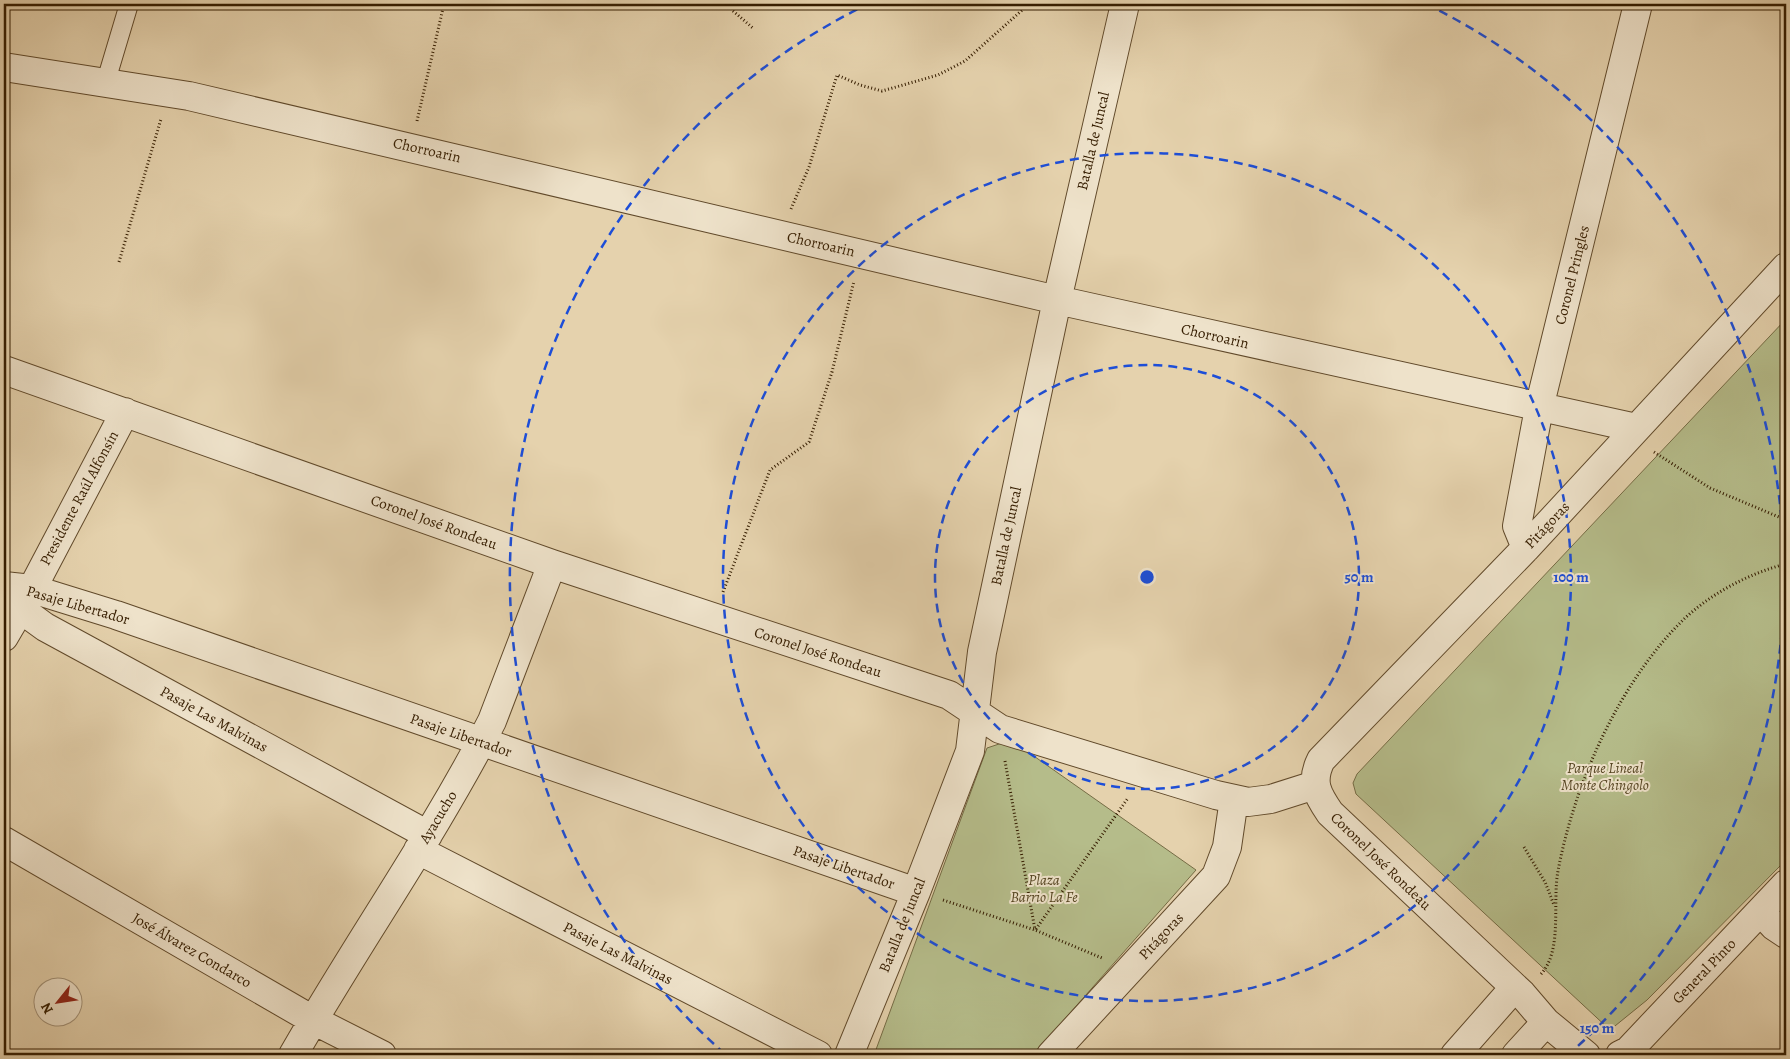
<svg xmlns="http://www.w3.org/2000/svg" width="1790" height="1059" font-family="Alegreya,serif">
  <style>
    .green { fill: #b5bc8a; stroke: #756c45 }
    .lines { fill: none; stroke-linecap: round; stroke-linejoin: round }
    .lane-casing { stroke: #614a2b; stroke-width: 20 }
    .street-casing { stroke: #614a2b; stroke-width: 30 }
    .path { stroke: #351d00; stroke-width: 3; stroke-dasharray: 1 2.5; stroke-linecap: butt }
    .lane { stroke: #eee2ca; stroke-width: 18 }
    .street { stroke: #eee2ca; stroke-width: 28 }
    .ring { fill: none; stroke: #1d4ed8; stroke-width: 2.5; stroke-dasharray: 9 6 }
    .labels { text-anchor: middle; stroke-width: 4; stroke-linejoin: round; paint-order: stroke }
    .street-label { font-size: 15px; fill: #351d00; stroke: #eee2ca }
    .park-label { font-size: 15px; font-style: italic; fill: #554522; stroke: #eee2ca }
    .centre { fill: #1d4ed8; stroke: #eee2ca; stroke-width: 2.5 }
    .ring-label { font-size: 15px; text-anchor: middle; font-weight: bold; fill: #1d4ed8; stroke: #eee2ca; stroke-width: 4; stroke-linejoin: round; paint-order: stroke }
  </style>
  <rect width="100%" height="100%" fill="#e5d2ad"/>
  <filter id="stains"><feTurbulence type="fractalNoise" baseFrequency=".004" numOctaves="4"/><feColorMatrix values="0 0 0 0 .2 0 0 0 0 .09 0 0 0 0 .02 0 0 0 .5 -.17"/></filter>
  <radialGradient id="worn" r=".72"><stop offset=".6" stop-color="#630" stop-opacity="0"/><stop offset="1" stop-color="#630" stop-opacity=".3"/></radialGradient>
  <path class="green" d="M1786 319V860L1647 1000 1610 1030 1356 794 1353 783 1357 774Z
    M1011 740 1196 870 1033 1055H874L987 748Z"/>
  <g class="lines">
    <g class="lane-casing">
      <path id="lane" d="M106 81 129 4"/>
    </g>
    <g class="street-casing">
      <path id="street" d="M4 67 189 96 1057 300 1636 428
        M4 370 552 564 949 695 1000 729 1216 795 1248 802 1271 799 1315 785
        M1526 548 1517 526 1539 408 1638 4
        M4 586 32 589 116 615 916 892
        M4 597 45 627 428 835
        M4 637 32 589 125 412
        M4 841 313 1020 382 1055
        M418 850 818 1055
        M1761 912 1774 926 1786 934
        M293 1055C357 943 433 836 492 721L552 564
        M849 1055 916 892 970 751 982 652 1057 300 1125 4
        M1051 1055 1216 876 1227 847 1234 799
        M1455 1055 1514 988
        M1516 1055 1546 1022
        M1586 1055 1546 1022 1522 994 1330 813C1317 794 1310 782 1321 760L1526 548 1786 267
        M1620 1055 1628 1051 1786 884"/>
    </g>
    <path class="path" d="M725 4 754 29
      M417 121 444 4
      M791 209 809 167 837 75 860 85 882 91 938 75 965 61 1029 4
      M119 262 161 119
      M1654 452 1710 488 1786 520
      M723 592 770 470 809 442 832 372 854 281
      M1005 761 1035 930
      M1524 847 1545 882 1554 905
      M943 900 1035 930 1102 958
      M1036 929 1128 798
      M1541 974C1563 950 1552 903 1558 871 1574 785 1618 685 1681 622 1708 595 1749 573 1786 564"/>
    <use href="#lane" class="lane"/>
    <use href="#street" class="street"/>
  </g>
  <g class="ring">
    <circle cx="1147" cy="577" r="212"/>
    <circle cx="1147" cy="577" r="424"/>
    <path d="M725 1054A637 637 0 0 1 868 4M1426 4A637 637 0 0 1 1569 1054"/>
  </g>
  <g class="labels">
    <g class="street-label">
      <text transform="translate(1093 141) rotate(-77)" y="5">Batalla de Juncal</text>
      <text transform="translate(427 150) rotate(13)" y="5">Chorroarin</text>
      <text transform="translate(821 244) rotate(13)" y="5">Chorroarin</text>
      <text transform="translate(1572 275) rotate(-76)" y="5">Coronel Pringles</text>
      <text transform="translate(1215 336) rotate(13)" y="5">Chorroarin</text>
      <text transform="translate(79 498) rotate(-62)" y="5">Presidente Raúl Alfonsín</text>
      <text transform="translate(434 522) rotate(20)" y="5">Coronel José Rondeau</text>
      <text transform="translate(1547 525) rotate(-47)" y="5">Pitágoras</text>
      <text transform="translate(1006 536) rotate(-78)" y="5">Batalla de Juncal</text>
      <text transform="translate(78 605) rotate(16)" y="5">Pasaje Libertador</text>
      <text transform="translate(818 652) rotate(18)" y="5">Coronel José Rondeau</text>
      <text transform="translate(214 719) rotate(29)" y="5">Pasaje Las Malvinas</text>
      <text transform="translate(461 735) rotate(19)" y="5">Pasaje Libertador</text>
      <text transform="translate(438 817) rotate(-59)" y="5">Ayacucho</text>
      <text transform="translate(1381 861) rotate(44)" y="5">Coronel José Rondeau</text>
      <text transform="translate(844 867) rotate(19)" y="5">Pasaje Libertador</text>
      <text transform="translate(902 925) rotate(-68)" y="5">Batalla de Juncal</text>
      <text transform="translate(1161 936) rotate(-47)" y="5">Pitágoras</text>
      <text transform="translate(192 950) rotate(30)" y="5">José Álvarez Condarco</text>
      <text transform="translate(618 953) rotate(27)" y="5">Pasaje Las Malvinas</text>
      <text transform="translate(1704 971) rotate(-46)" y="5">General Pinto</text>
    </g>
    <g class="park-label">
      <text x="1605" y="773">Parque Lineal<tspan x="1605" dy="17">Monte Chingolo</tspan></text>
      <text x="1044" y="885">Plaza<tspan x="1044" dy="17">Barrio La Fe</tspan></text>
    </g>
  </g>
  <circle cx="1147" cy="577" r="8" class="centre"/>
  <g class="ring-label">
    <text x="1359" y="582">50 m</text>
    <text x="1571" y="582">100 m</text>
    <text x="1597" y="1033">150 m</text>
  </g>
  <rect width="1790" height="1059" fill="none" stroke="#e5d2ad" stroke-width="20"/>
  <rect x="5" y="5" width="1780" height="1049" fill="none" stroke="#351d00" stroke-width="2.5"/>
  <rect x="10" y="10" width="1770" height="1039" fill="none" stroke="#351d00"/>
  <g transform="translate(58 1002) rotate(240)"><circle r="24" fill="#eee2ca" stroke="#a49379"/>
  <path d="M0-4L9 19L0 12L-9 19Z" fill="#8f2418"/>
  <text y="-8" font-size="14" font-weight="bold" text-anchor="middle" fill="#351d00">N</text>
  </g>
  <rect width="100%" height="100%" filter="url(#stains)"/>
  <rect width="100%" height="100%" fill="url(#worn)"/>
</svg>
